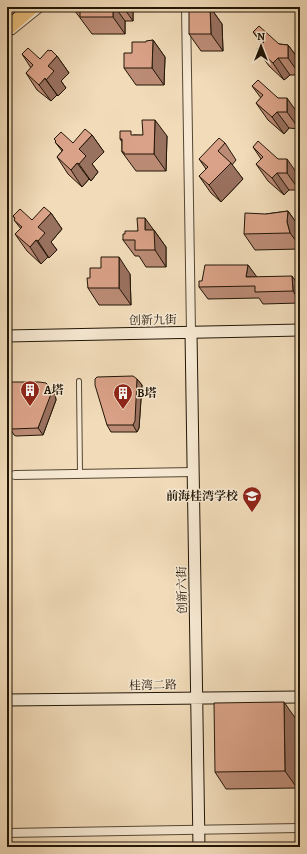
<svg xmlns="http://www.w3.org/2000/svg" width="307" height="854" font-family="Alegreya,'Noto Serif SC',serif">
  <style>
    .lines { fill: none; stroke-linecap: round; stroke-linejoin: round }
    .lane-casing { stroke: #564734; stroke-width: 6 }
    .street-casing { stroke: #564734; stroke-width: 10 }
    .secondary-casing { stroke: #221607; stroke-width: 13 }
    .highway-casing { stroke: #221607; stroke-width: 16 }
    .lane { stroke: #f6e8d2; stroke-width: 4 }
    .street { stroke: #f6e8d2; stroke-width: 8 }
    .secondary { stroke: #f6e8d2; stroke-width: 11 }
    .highway { stroke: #e8be7c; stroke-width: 14 }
    .wall { fill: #bb8b75; stroke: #221607 }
    .shaded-wall { fill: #99715f; stroke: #221607 }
    .building { fill: #daa288; stroke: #221607 }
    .labels { text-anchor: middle; stroke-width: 3; stroke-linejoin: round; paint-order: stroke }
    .street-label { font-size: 12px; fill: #221607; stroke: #f6e8d2 }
    .poi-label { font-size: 12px; font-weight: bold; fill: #221607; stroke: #f6e8d2; text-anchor: start }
  </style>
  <rect width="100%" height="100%" fill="#f1dbb9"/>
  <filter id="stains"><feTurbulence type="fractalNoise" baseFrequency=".005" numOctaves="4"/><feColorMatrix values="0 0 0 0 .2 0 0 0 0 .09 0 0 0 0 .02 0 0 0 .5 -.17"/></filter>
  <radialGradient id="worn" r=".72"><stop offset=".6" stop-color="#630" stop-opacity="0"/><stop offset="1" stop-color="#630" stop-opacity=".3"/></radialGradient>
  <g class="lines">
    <g class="lane-casing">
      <path id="lane" d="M13 32 44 7
        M79 381 80 474"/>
    </g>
    <g class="street-casing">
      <path id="street" d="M186 7 191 332
        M15 475 193 472
        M7 833 300 828"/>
    </g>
    <g class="secondary-casing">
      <path id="secondary" d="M191 332 199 847
        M7 336 300 330
        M7 700 300 697"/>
    </g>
    <g class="highway-casing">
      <path id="highway" d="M7 29 32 7"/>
    </g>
    <use href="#lane" class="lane"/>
    <use href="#street" class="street"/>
    <use href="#secondary" class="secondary"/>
    <use href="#highway" class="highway"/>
  </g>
  <path class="wall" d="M72 7H130L133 12V21H125V34H92Z
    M210 7 222 24 223 51H201L189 34Z
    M253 32 279 44 288 45 300 61V75H290L284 80 269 66 257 49 262 44Z
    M153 40 165 57 164 85H136L124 68 146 42Z
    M50 51 57 56 69 73 61 81 66 88 58 96 57 95 51 101 37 90 26 73 31 68 22 54 40 59Z
    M252 86 278 98 299 115V129L289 128 284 134 268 120 256 103 261 98Z
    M92 135 104 152 92 164 98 172 91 181 89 179 82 187 68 174 57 157 62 151 55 142 56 141 54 139 73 143Z
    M134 135 167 136 166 171H136L122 152V142L120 139Z
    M225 143 236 160 232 165 243 179 221 202 211 193 199 176 206 169 199 159Z
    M253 147 278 159 299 176V190H289L284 195 268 181 256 164 261 159Z
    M288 211 300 228 298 238 300 243V249L255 250 244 234 266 214Z
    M51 213 62 229 51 242 57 250 49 258 48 257 41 264 27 251 15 234 21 229 14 220 15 219 13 216 32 220Z
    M154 230 166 247V267H146L139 256H135L123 240 125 234 138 231Z
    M248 265 256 277 300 287V303L263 304 259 298 208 299 199 287 202 281Z
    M130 274 131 305H99L88 288 90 278Z
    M137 379 142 385 139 428 137 432H111L107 425Z
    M51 388 55 394 56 400 43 435 16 436 14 435 10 428Z
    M296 719 297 788 226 789 215 772Z"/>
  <path class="shaded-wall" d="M113 7H115L125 21V34L113 17Z
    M123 7H130L133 12V21Z
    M210 7 222 24 223 51 211 34Z
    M153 40 165 57 164 85 152 68Z
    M288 45 300 61V75L288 58Z
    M57 56 69 73 61 81 66 88 58 96 46 80 48 66Z
    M278 58 290 75 284 80 273 63Z
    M45 78 57 95 51 101 39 85Z
    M287 98 299 115V129L287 112Z
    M277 112 289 128 284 134 272 117Z
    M155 120 167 136 166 171 154 154Z
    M92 135 104 152 92 164 98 172 91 181 79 164V149Z
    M287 159 299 176V190L287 173Z
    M77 163 89 179 82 187 71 170Z
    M231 163 243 179 221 202 209 185Z
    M277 173 289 190 284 195 272 178Z
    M288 211 300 228 298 238 300 243V246L290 233 287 222Z
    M51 213 62 229 51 242 57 250 49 258 38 241V227Z
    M145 218 166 247V267L155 250 145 230Z
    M36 240 48 257 41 264 30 247Z
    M119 257 130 274 131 305 119 288Z
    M248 265 257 277H246Z
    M292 276 300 287V302L293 291Z
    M137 379 142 385 139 428 137 432 133 425Z
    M51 388 55 394 56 400 43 435 38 428Z
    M284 702 296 719 297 788 285 771Z"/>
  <path class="building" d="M80 7H113V17H80Z
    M189 7H210L211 34H189Z
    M259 26 279 44 288 45V58H278L273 63 257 49 264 42 253 32Z
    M153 40 152 68H124V53H132V42H146V41Z
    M28 48 40 59 48 50 50 51 51 50 57 56 48 66 54 71 46 80 45 78 39 85 26 73 33 65 22 54Z
    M258 80 278 98H287V112H277L272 117 256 103 263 95 252 86Z
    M142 120H155L154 154H124V152H122V139H120V131H131V135H143Z
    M85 129 92 135 79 149 86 156 79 164 77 163 71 170 57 157 63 150 55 142 56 141 54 139 61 132 73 143Z
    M219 138 225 143 218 151 231 163 209 185 199 176 208 167 199 159Z
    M258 141 278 159H287V173H277L272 178 256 164 263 157 253 147Z
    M44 207 51 213 38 227 45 233 38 241 36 240 30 247 15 234 22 227 14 220 15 218 13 216 20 209 32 220Z
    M288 211 287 222 290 233 244 234 245 213 266 214Z
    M137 218H145V230H154L155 250H135V240H123V234H125V231H138Z
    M101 257H119V288H88L87 278H90V268H101Z
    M205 265H248L246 277 292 276 293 291 255 292V286L199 287V281H202Z
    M133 376 137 379 135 421 133 425H107L95 385V379L97 377Z
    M7 382H39L46 383 51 388V394L38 428 12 429 10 428 7 421Z
    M284 702 285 771 215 772 214 703Z"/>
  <defs>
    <g id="building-pin" transform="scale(1)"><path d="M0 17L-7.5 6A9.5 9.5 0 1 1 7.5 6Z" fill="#8f2418" stroke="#f6e8d2"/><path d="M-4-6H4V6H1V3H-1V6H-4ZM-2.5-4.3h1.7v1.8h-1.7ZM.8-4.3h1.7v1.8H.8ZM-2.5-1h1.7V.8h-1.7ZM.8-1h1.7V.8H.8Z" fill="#fff"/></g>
    <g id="school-pin" transform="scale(1)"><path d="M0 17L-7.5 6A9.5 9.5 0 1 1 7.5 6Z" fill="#8f2418" stroke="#f6e8d2"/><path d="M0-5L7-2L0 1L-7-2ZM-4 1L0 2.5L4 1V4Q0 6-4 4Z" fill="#fff"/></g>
  </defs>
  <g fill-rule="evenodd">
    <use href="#building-pin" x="30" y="390"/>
    <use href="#building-pin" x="123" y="393"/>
    <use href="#school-pin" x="252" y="496"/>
  </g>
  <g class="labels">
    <g class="street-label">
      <text transform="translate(153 320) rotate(-1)" y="4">创新九街</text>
      <text transform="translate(182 590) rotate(-91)" y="4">创新六街</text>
      <text transform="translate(153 685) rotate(-1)" y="4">桂湾二路</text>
    </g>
    <g class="poi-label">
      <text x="44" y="394">A塔</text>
      <text x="137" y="397">B塔</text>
      <text x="238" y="500" text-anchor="end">前海桂湾学校</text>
    </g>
  </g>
  <rect width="307" height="854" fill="none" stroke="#f1dbb9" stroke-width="24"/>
  <rect x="8" y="8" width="291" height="838" fill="none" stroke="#221607" stroke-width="2"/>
  <rect x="12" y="12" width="283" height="830" fill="none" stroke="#221607"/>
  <g transform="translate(261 46)" stroke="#f6e8d2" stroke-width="3" paint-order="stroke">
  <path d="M0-3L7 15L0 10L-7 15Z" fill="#221607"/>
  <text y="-6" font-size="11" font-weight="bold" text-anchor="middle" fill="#221607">N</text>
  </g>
  <rect width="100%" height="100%" filter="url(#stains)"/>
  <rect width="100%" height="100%" fill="url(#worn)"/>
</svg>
